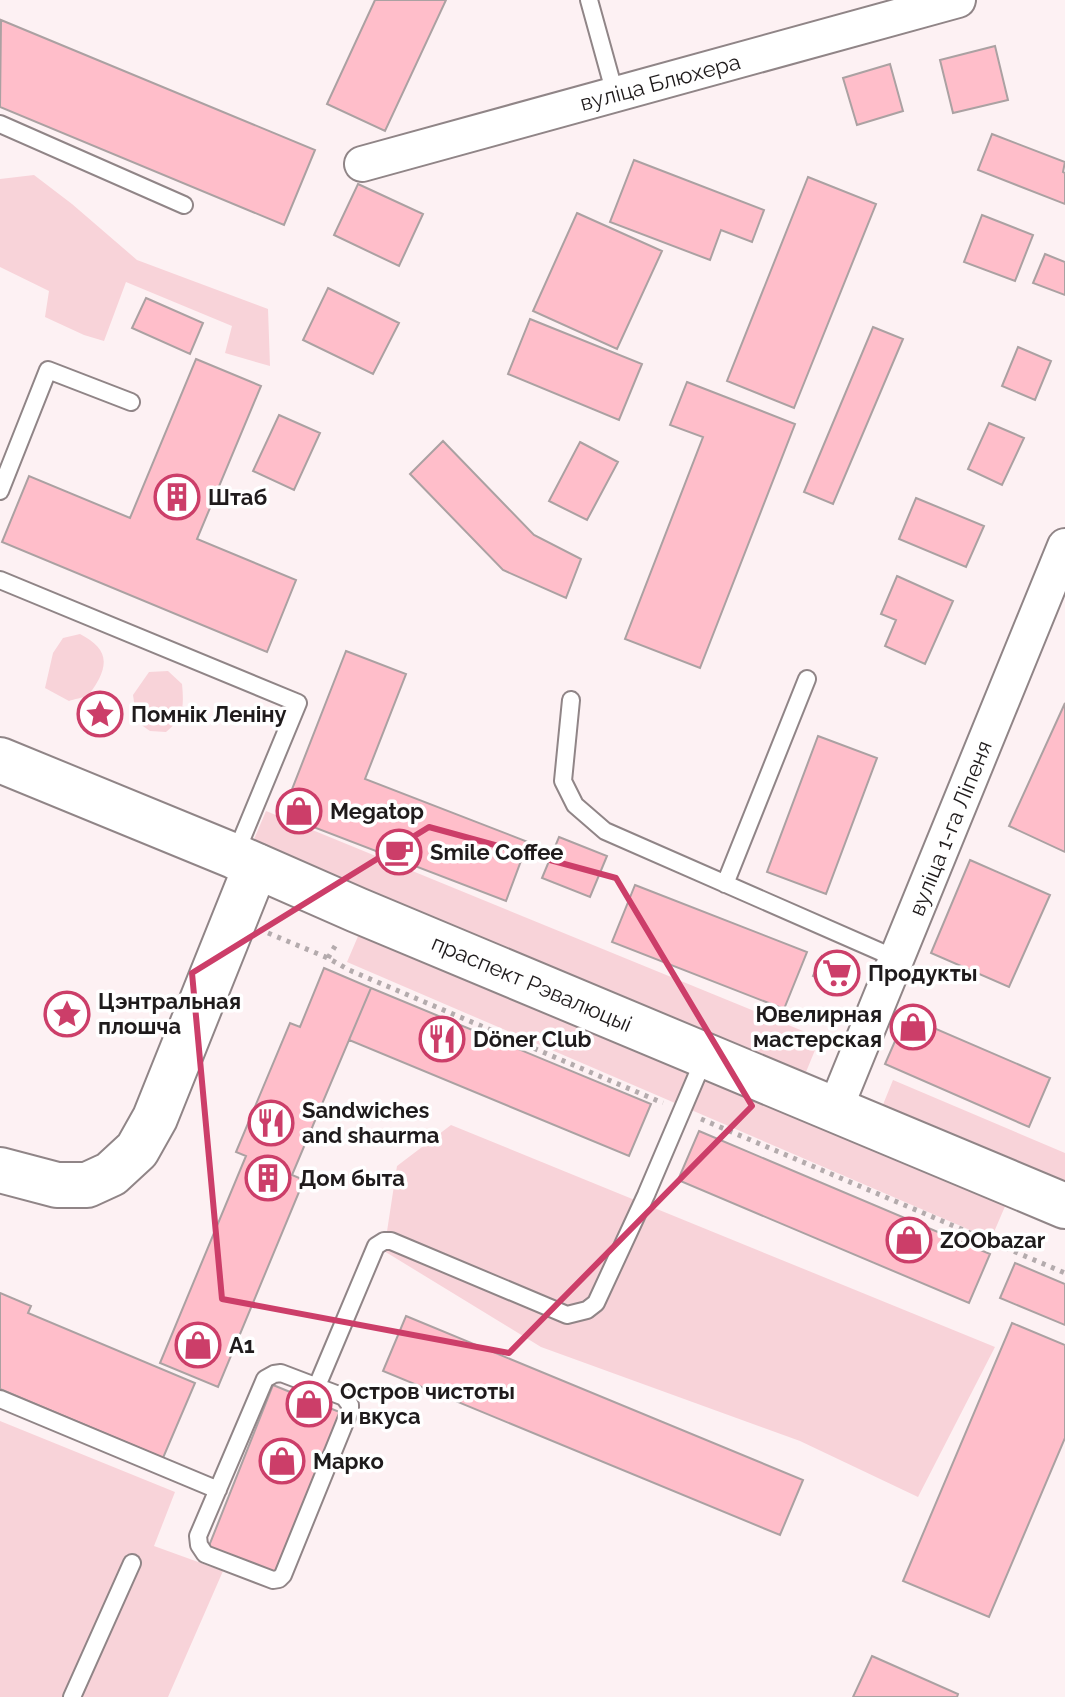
<svg xmlns="http://www.w3.org/2000/svg" width="1065" height="1697" font-family="Raleway,sans-serif">
  <style>
    .green { fill: #f8d3d9 }
    .building { fill: #ffbeca; stroke: #aba1a2; stroke-width: 2 }
    .lines { fill: none; stroke-linecap: round; stroke-linejoin: round }
    .service-casing { stroke: #908587; stroke-width: 20 }
    .minor-casing { stroke: #908587; stroke-width: 38 }
    .secondary-casing { stroke: #908587; stroke-width: 48 }
    .primary-casing { stroke: #908587; stroke-width: 48 }
    .path { stroke: #b4abad; stroke-width: 5; stroke-dasharray: 4 6; stroke-linecap: butt }
    .service { stroke: #fff; stroke-width: 16 }
    .minor { stroke: #fff; stroke-width: 34 }
    .secondary { stroke: #fff; stroke-width: 44 }
    .primary { stroke: #fff; stroke-width: 44 }
    .marked { fill: none; stroke: #cc3e69; stroke-width: 6; stroke-linejoin: round }
    .labels { text-anchor: middle; stroke-width: 7; stroke-linejoin: round; paint-order: stroke }
    .street-label { font-size: 22px; fill: #1f1b1c; stroke: #fff }
    .poi-label { font-size: 22px; font-weight: bold; fill: #1f1b1c; stroke: #fff; text-anchor: start }
  </style>
  <rect width="100%" height="100%" fill="#fdf1f3"/>
  <path class="green" d="M34 175 72 204 137 260 268 309 270 366 225 353 232 326 126 282 104 341 84 335 45 317 49 291 0 267V179Z
    M80 634C101 645 110 657 99 679 96 684 92 692 87 695 83 698 74 699 69 701L45 688 53 653 63 638Z
    M168 671 182 684C184 706 184 717 166 732L150 731 137 722 133 695 149 672Z
    M266 811 820 1038 806 1072 252 844Z
    M362 927 1006 1204 991 1239 347 962Z
    M893 1080 1065 1153V1185L882 1107Z
    M451 1125 995 1347 918 1497 800 1441 541 1347 384 1251 397 1166Z
    M0 1421 175 1492 154 1546 223 1571 168 1697H0Z"/>
  <path class="building" d="M375 0H446L385 131 327 104Z
    M1 20 315 150 284 225 0 107Z
    M995 46 1008 100 953 113 940 60Z
    M890 64 903 111 857 125 843 78Z
    M992 134 1065 162 1063 172 1065 173V204L978 170Z
    M634 160 764 210 752 242 721 230 710 260 610 222Z
    M808 177 876 204 794 408 727 381Z
    M358 184 423 214 399 266 334 235Z
    M577 213 662 251 617 349 533 311Z
    M982 215 1033 235 1015 281 964 262Z
    M1045 254 1065 262V295L1033 283Z
    M328 288 399 323 373 374 303 340Z
    M146 298 203 323 190 354 132 328Z
    M530 319 642 364 619 420 508 374Z
    M873 327 903 339 833 504 804 492Z
    M1018 347 1051 361 1035 400 1002 386Z
    M196 359 261 386 197 539 296 580 267 652 2 542 29 476 130 518Z
    M687 382 795 424 700 668 625 639 703 437 670 425Z
    M279 415 320 433 294 490 253 471Z
    M989 423 1024 438 1002 485 968 469Z
    M443 441 534 535 581 559 566 598 503 570 410 474Z
    M580 442 618 462 587 520 549 501Z
    M916 498 984 526 966 567 899 539Z
    M897 576 953 601 925 664 885 646 896 620 881 614Z
    M346 651 406 674 365 779 528 842 506 901 282 815Z
    M1065 703V852L1009 826Z
    M818 736 877 758 826 894 767 872Z
    M559 837 607 856 590 897 542 878Z
    M970 860 1050 895 1009 987 931 953Z
    M635 885 807 952 784 1009 612 942Z
    M822 956 846 966 837 986 813 976Z
    M324 968 371 988 292 1175 304 1180 218 1387 160 1363 246 1156 236 1152 290 1023 300 1027Z
    M371 988 651 1104 629 1156 349 1040Z
    M906 1016 1050 1078 1029 1127 885 1064Z
    M699 1131 990 1254 969 1303 678 1180Z
    M1015 1263 1065 1284V1325L1000 1298Z
    M0 1293 31 1306 28 1313 195 1383 163 1458 0 1389Z
    M406 1316 803 1480 780 1535 383 1371Z
    M1012 1323 1065 1345V1438L989 1617 903 1581Z
    M273 1385 342 1413 276 1578 207 1551Z
    M872 1656 958 1694 957 1697H853Z"/>
  <g class="lines">
    <g class="service-casing">
      <path id="service" d="M589 0 615 94
        M0 124 184 205
        M0 491 48 370 131 402
        M0 580 298 703 235 855
        M571 700 563 781 575 805 605 831 897 959
        M725 884 807 679
        M281 1373 344 1397 350 1405V1410L283 1575 279 1579 273 1580 205 1554 199 1545 198 1536 265 1379 274 1374Z
        M317 1386 376 1246 384 1241H391L567 1315 587 1310 596 1303 646 1195 704 1059
        M0 1399 218 1490
        M72 1697 132 1563"/>
    </g>
    <g class="minor-casing">
      <path id="minor" d="M362 164 958 0
        M835 1109 1065 546"/>
    </g>
    <g class="secondary-casing">
      <path id="secondary" d="M0 1170 57 1185H87L111 1174 137 1150 155 1118 256 866"/>
    </g>
    <g class="primary-casing">
      <path id="primary" d="M0 760 234 856 357 910 1065 1206"/>
    </g>
    <path class="path" d="M268 933 328 958 349 970 663 1103
      M328 958 338 941
      M701 1119 1065 1273"/>
    <use href="#service" class="service"/>
    <use href="#minor" class="minor"/>
    <use href="#secondary" class="secondary"/>
    <use href="#primary" class="primary"/>
  </g>
  <path class="marked" d="M429 827 616 878 752 1106 509 1353 222 1299 192 973Z"/>
  <defs>
    <g id="building-ring" transform="scale(2.3)"><circle r="9.5" fill="#fff" stroke="#cc3e69" stroke-width="1.5"/><path d="M-4-6H4V6H1V3H-1V6H-4ZM-2.5-4.3h1.7v1.8h-1.7ZM.8-4.3h1.7v1.8H.8ZM-2.5-1h1.7V.8h-1.7ZM.8-1h1.7V.8H.8Z" fill="#cc3e69"/></g>
    <g id="sight-ring" transform="scale(2.3)"><circle r="9.5" fill="#fff" stroke="#cc3e69" stroke-width="1.5"/><path d="M0-6L1.8-2.2L6-1.7L2.9 1.2L3.7 5.4L0 3.3L-3.7 5.4L-2.9 1.2L-6-1.7L-1.8-2.2Z" fill="#cc3e69"/></g>
    <g id="shop-ring" transform="scale(2.3)"><circle r="9.5" fill="#fff" stroke="#cc3e69" stroke-width="1.5"/><path d="M-5-2.5h2.3a2.7 3.5 0 0 1 5.4 0H5L5.5 6h-11ZM-1.5-2.5h3a1.5 2.3 0 0 0-3 0Z" fill="#cc3e69"/></g>
    <g id="cafe-ring" transform="scale(2.3)"><circle r="9.5" fill="#fff" stroke="#cc3e69" stroke-width="1.5"/><path d="M-5.5-4.5H6V0H3Q3 3.5 0 3.5H-2.5Q-5.5 3.5-5.5 0ZM3-3.2v2h1.7v-2ZM-6 4.5H4V6H-6Z" fill="#cc3e69"/></g>
    <g id="supermarket-ring" transform="scale(2.3)"><circle r="9.5" fill="#fff" stroke="#cc3e69" stroke-width="1.5"/><path d="M-6-5.5h2.5l.6 2H6L4.5 2H-2.5L-4.4-4H-6ZM-1.5 3.2a1.3 1.3 0 1 0 .1 0ZM3 3.2a1.3 1.3 0 1 0 .1 0Z" fill="#cc3e69"/></g>
    <g id="restaurant-ring" transform="scale(2.3)"><circle r="9.5" fill="#fff" stroke="#cc3e69" stroke-width="1.5"/><path d="M-5-6h1v4h1v-4h1v4h1v-4h1v5L-1.5 .5V6h-2V.5L-5-1ZM5-6V6H3V1.5H1.5Q1.5-4 5-6Z" fill="#cc3e69"/></g>
  </defs>
  <g fill-rule="evenodd">
    <use href="#building-ring" x="177" y="497"/>
    <use href="#sight-ring" x="100" y="714"/>
    <use href="#shop-ring" x="299" y="811"/>
    <use href="#cafe-ring" x="399" y="852"/>
    <use href="#supermarket-ring" x="837" y="973"/>
    <use href="#sight-ring" x="67" y="1014"/>
    <use href="#shop-ring" x="913" y="1027"/>
    <use href="#restaurant-ring" x="442" y="1039"/>
    <use href="#restaurant-ring" x="271" y="1123"/>
    <use href="#building-ring" x="268" y="1178"/>
    <use href="#shop-ring" x="909" y="1240"/>
    <use href="#shop-ring" x="198" y="1345"/>
    <use href="#shop-ring" x="309" y="1404"/>
    <use href="#shop-ring" x="282" y="1461"/>
  </g>
  <g class="labels">
    <g class="street-label">
      <text transform="translate(660 82) rotate(-15)" y="8">вуліца Блюхера</text>
      <text transform="translate(950 828) rotate(-68)" y="8">вуліца 1-га Ліпеня</text>
      <text transform="translate(532 983) rotate(23)" y="8">праспект Рэвалюцыі</text>
    </g>
    <g class="poi-label">
      <text x="208" y="505">Штаб</text>
      <text x="131" y="722">Помнік Леніну</text>
      <text x="330" y="819">Megatop</text>
      <text x="430" y="860">Smile Coffee</text>
      <text x="868" y="981">Продукты</text>
      <text x="98" y="1009">Цэнтральная<tspan x="98" dy="25">плошча</tspan></text>
      <text x="882" y="1022" text-anchor="end">Ювелирная<tspan x="882" dy="25">мастерская</tspan></text>
      <text x="473" y="1047">Döner Club</text>
      <text x="302" y="1118">Sandwiches<tspan x="302" dy="25">and shaurma</tspan></text>
      <text x="299" y="1186">Дом быта</text>
      <text x="940" y="1248">ZOObazar</text>
      <text x="229" y="1353">A1</text>
      <text x="340" y="1399">Остров чистоты<tspan x="340" dy="25">и вкуса</tspan></text>
      <text x="313" y="1469">Марко</text>
    </g>
  </g>
</svg>
